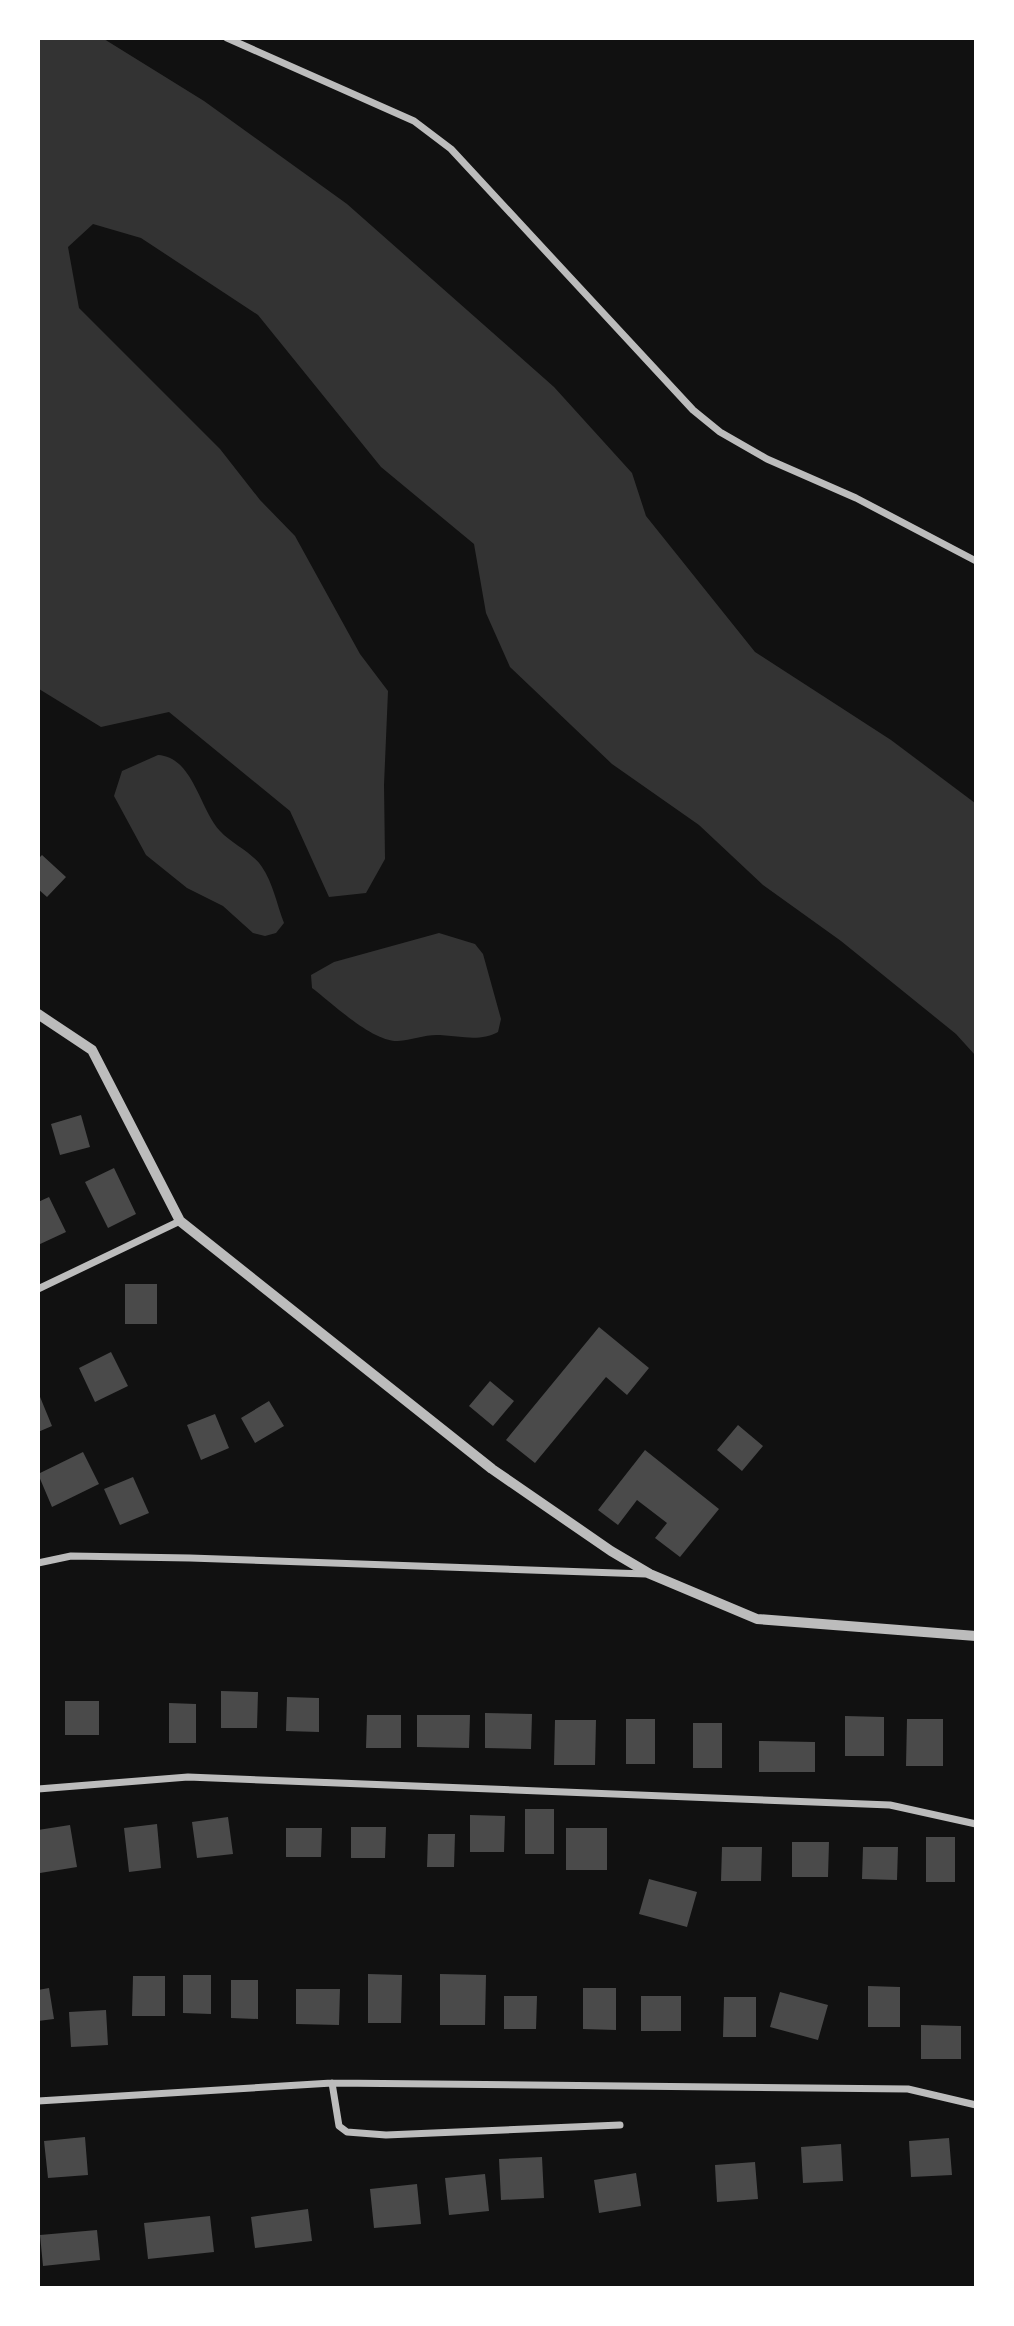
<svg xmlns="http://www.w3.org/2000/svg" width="1014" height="2326" font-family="'DejaVu Sans',sans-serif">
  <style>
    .water { fill: #333 }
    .building { fill: #4a4a4a }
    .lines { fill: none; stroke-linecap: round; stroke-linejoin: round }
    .minor { stroke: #bcbcbc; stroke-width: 7 }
    .tertiary { stroke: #bcbcbc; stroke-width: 10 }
  </style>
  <rect width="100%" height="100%" fill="#111"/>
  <path class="water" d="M38 39H104L204 101 347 204 554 387 632 473 646 516 755 652 891 740 975 803V1055L956 1034 841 941 763 885 699 825 612 764 510 667 486 613 474 544 381 467 258 315 141 238 93 224 68 247 79 308 220 449 260 500 295 536 360 654 388 691 384 785 385 859 366 893 329 897 290 811 169 712 101 727 39 689Z
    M158 755C193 757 199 808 220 831 232 844 252 852 262 867 273 883 277 905 284 923L276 933 265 936 253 933 223 906 187 888 146 855 114 796 122 771Z
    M439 933 475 944 483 954 501 1019 498 1032C480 1042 460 1036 440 1035 426 1034 412 1040 398 1041 372 1042 332 1003 312 988L311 975 334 962Z"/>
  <path class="building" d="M42 855 66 877 47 897 38 889V859Z
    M81 1115 90 1147 60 1155 51 1124Z
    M114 1168 136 1214 108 1228 85 1182Z
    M49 1197 66 1232 38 1245V1202Z
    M125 1284H157V1324H125Z
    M599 1327 649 1368 627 1395 606 1377 535 1463 506 1440Z
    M111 1352 128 1386 95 1402 79 1368Z
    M490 1381 514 1401 493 1426 469 1406Z
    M38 1392 52 1426 38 1432Z
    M269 1401 284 1426 255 1443 241 1418Z
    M215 1414 229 1448 201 1460 187 1425Z
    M738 1425 763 1446 742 1471 717 1450Z
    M645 1450 719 1509 680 1557 655 1538 667 1523 637 1500 618 1525 598 1510Z
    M83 1452 99 1484 52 1507 38 1474Z
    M133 1477 149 1513 120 1525 104 1489Z
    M221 1691 258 1692 257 1728H221Z
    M287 1697 319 1698V1732L286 1731Z
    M65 1701H99V1735H65Z
    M169 1703 196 1704V1743H169Z
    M485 1713 532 1714 531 1749 485 1748Z
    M367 1715H401V1748H366Z
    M417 1715H470L469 1748 417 1747Z
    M845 1716 884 1717V1756H845Z
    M626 1719H655V1764H626Z
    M907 1719H943V1766H906Z
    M555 1720H596L595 1765H554Z
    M693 1723H722V1768H693Z
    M759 1741 815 1742V1772H759Z
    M525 1809H554V1854H525Z
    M470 1815 505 1816 504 1852H470Z
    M228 1817 233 1854 197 1858 192 1822Z
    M157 1824 161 1868 129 1872 124 1828Z
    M70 1825 77 1867 40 1873 38 1830Z
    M351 1827H386L385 1858H351Z
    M286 1828H322L321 1857H286Z
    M566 1828H607V1870H566Z
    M428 1834H455L454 1867H427Z
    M926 1837H955V1882H926Z
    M792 1842H829L828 1877H792Z
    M722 1847H762L761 1881H721Z
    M863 1847H898L897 1880 862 1879Z
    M649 1879 697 1892 687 1927 639 1914Z
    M368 1974 402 1975 401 2023H368Z
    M440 1974 486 1975 485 2025H440Z
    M183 1975H211V2014L183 2013Z
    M133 1976H165V2016H132Z
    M231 1980H258V2019L231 2018Z
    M868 1986 900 1987V2027H868Z
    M49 1988 54 2019 38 2021V1990Z
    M583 1988H616V2030L583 2029Z
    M296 1989H340L339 2025 296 2024Z
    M780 1992 828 2005 818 2040 770 2027Z
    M504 1996H537L536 2029H504Z
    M641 1996H681V2031H641Z
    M724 1997H756V2037H723Z
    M106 2010 108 2045 71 2047 69 2012Z
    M921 2025 961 2026V2059H921Z
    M85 2137 88 2175 48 2178 44 2141Z
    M949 2138 952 2175 911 2177 909 2141Z
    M841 2144 843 2181 803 2183 801 2147Z
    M542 2157 544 2198 501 2200 499 2159Z
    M755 2162 758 2199 717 2202 715 2165Z
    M636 2173 641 2206 599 2213 594 2180Z
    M485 2174 489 2211 449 2215 445 2178Z
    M417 2184 421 2224 374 2228 370 2189Z
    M308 2209 312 2241 255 2248 251 2217Z
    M210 2216 214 2252 148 2259 144 2223Z
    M97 2230 100 2260 43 2266 40 2235Z"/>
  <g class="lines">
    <path class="minor" d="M227 38 414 121 451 149 693 410 720 432 767 459 856 498 976 561
      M38 1289 180 1221
      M38 1563 71 1556 190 1558 646 1574
      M38 1789 188 1777 890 1805 976 1824
      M332 2083 339 2126 347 2132 386 2135 620 2125
      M38 2101 332 2083 908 2089 976 2105"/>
    <path class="tertiary" d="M38 1014 92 1050 180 1221 492 1469 611 1551 650 1574 757 1619 976 1636"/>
  </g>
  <rect width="1014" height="2326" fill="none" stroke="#ffffff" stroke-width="80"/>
</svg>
